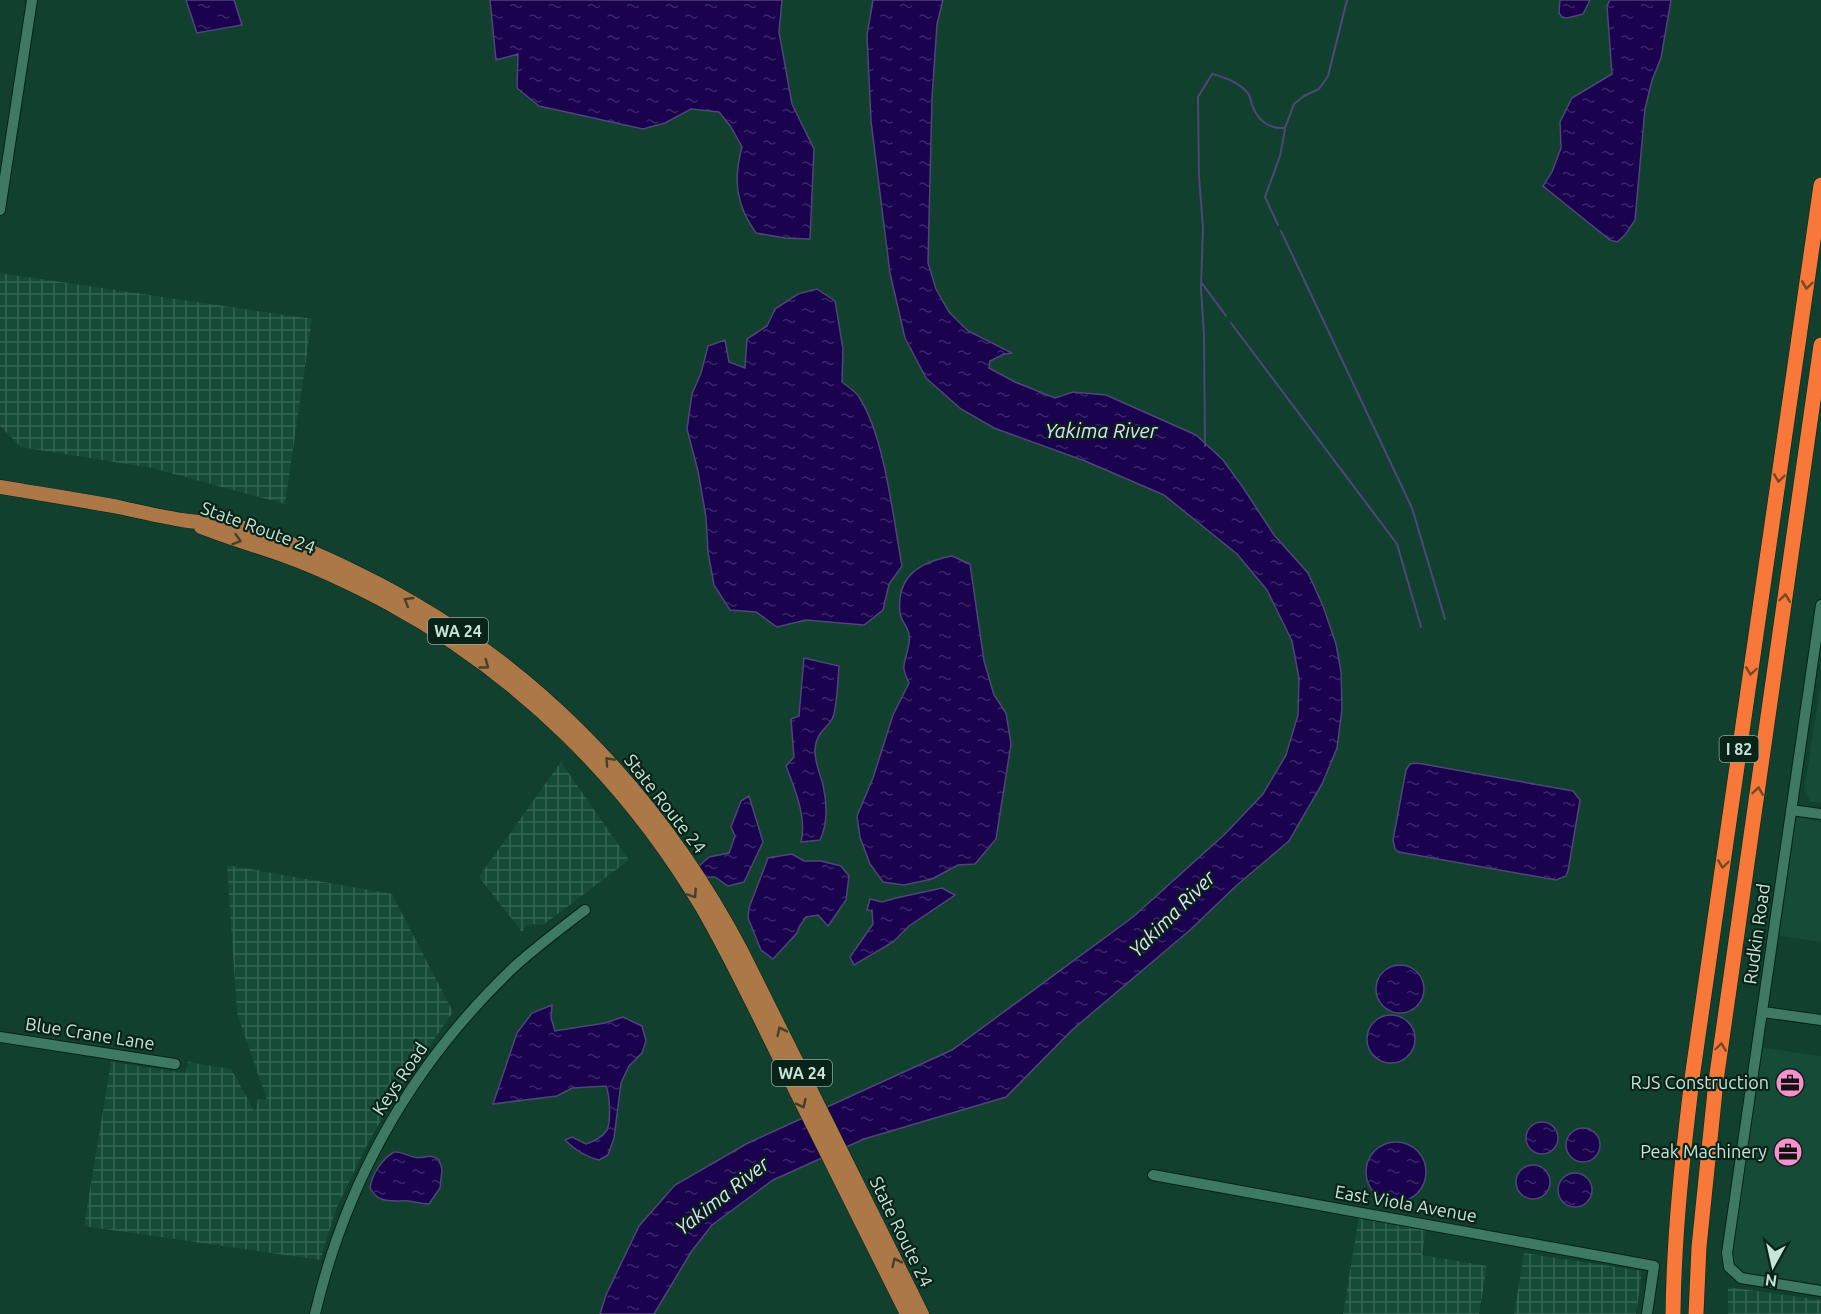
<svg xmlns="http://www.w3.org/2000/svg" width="1821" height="1314" font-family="Ubuntu,sans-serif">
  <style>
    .built { fill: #154b37 }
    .industrial { fill: url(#industrial-grid) }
    .water { fill: url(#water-ripples); stroke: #4e4678; stroke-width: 1.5 }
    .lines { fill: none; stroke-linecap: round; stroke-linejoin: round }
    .stream { stroke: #4e4678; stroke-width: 2 }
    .minor-casing { stroke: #042419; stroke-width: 12 }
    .major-casing { stroke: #042419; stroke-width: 15 }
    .highway-casing { stroke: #042419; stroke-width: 16 }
    .minor { stroke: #3e7961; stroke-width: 10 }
    .major { stroke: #ad7848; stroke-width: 14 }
    .highway { stroke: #f77838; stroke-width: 15 }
    .oneway { stroke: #754927 }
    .oneway2 { stroke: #434129 }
    .labels { text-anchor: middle; stroke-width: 4.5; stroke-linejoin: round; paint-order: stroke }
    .shield { fill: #0a2319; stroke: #8eab9d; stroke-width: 1.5 }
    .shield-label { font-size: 16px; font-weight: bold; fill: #c7e5d6 }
    .street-label { font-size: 18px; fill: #c7e5d6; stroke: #0a2319 }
    .poi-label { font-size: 18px; fill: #c7e5d6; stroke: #0a2319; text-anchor: end }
    .water-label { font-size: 20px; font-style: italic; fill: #dfe0f7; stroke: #0a2319 }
  </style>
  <defs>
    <pattern id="industrial-grid" width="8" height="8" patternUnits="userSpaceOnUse" patternTransform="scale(1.5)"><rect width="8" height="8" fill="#154b37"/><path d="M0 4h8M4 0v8" fill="none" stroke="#366553"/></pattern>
    <pattern id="water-ripples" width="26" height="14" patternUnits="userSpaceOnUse" patternTransform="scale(1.5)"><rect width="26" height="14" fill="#1a024f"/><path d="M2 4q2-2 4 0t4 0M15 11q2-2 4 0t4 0" fill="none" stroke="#3a2768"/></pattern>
  </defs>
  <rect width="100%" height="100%" fill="#12402f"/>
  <path class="built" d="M1821 683V803L1811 802 1804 791Z
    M1796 817 1821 821V942L1779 936Z
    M1763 1048 1821 1056V1284L1741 1272 1734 1266 1732 1251Z"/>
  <path class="industrial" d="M0 273 312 319 285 504 152 468 21 447 0 426Z
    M561 762 629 860 543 925 531 924 525 927 522 932 479 877Z
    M227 865 392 894 453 1012 398 1091 369 1141 337 1207 320 1260 84 1226 111 1062 186 1073 188 1062 231 1069 255 1112 258 1099 267 1100 237 1013Z
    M1360 1210 1427 1220 1422 1255 1487 1266 1479 1314H1343Z
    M1524 1253 1642 1271 1636 1314H1514Z
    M1728 1287 1821 1300V1314H1728Z"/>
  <path class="water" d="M186 0H234L242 25 197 33Z
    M490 0H782L779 32 792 104 814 149 810 239 785 238 756 233C736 205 733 180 742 147L731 127 719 112 691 109 665 123 643 129 539 106 517 88 518 54 496 60Z
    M873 0H943L937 24 932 98 928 263 936 289 949 312 968 331 1012 353 1004 354 990 361 989 368 1015 382 1055 398 1073 392 1106 395 1196 435 1223 460 1242 486 1274 535 1308 573 1323 606 1336 644 1341 672 1342 709 1337 748 1322 784 1289 841 1237 885 1190 930 1072 1030 1006 1097 864 1139 773 1180 712 1225 691 1252 654 1314H600L606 1295 639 1226 675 1185 748 1143 952 1050 1133 917 1225 834 1263 794 1286 755 1298 715 1299 678 1292 641 1267 590 1237 554 1164 495 1085 461 994 428 961 409 926 378 905 338 890 273 871 121 867 35Z
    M1560 0H1590L1583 14 1567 18 1562 17 1559 13Z
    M1610 0H1671L1661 58 1652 80 1645 109 1635 220 1625 235 1617 242 1610 240 1543 186 1552 172 1561 148 1560 122 1572 98 1612 74 1607 6Z
    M817 289 835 301 843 349 842 382C847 386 855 391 859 397 885 437 893 518 902 566L889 584 883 610 864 625 806 620 777 627 756 612 730 610 714 585 708 552 706 517 698 471 687 429 692 394 701 373 708 346 725 340 729 362 745 368 747 339 767 326 775 309 798 294Z
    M952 556 970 564 984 661 994 695 1006 713 1011 744 996 839 975 864 958 865 932 879 904 885 883 882 870 864 860 837 857 816 873 778 893 715 909 683C907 678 903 671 904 666 905 655 911 646 909 634 908 627 901 621 900 613 896 576 920 562 952 556Z
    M804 658 839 666C838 678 837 706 833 717 828 729 817 730 815 748 814 762 820 773 823 785 827 802 828 824 820 840L801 842C807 818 795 789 786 766L794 757 791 719 799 716Z
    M1417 763 1573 791 1580 800 1568 871 1566 876 1556 880 1399 852 1395 849 1393 840 1406 770 1410 764Z
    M749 796 763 842 744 882 728 886 715 877H707L698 867 709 857 729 853 735 836 731 827 741 801Z
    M792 854 804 861H821L841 866 849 876 846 900 828 926 818 915 806 917 799 927 797 933 773 959 761 950 748 918 749 908 768 858Z
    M942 888 955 895 909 926 893 942 854 965 850 957 873 924 872 911 867 910 870 899 882 902 896 898Z
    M1376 989a24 24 0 1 1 48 0a24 24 0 1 1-48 0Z
    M552 1005 551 1018 555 1031 605 1023 623 1017 642 1026 646 1041 642 1053 629 1066 621 1083 614 1138 608 1155 599 1160C586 1157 575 1150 565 1140L572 1137 586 1144C594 1141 602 1138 607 1130 611 1121 610 1095 606 1086L572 1088 557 1096 493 1104 517 1033 532 1013Z
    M1367 1039a24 24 0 1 1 48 0a24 24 0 1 1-48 0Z
    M1526 1138a16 16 0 1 1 32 0a16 16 0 1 1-32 0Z
    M1566 1145a17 17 0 1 1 34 0a17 17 0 1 1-34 0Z
    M1366 1172a30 30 0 1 1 60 0a30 30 0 1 1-60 0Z
    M394 1152C403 1151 406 1156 414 1157 424 1160 430 1152 439 1160L442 1169 440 1188 429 1204C422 1204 416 1202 409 1201 393 1200 379 1205 370 1188 372 1174 382 1159 394 1152Z
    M1516 1182a17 17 0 1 1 34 0a17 17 0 1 1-34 0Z
    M1558 1190a17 17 0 1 1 34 0a17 17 0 1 1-34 0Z"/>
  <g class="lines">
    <path class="stream" d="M1278 225 1265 197 1280 156 1285 129
      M1281 231 1412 508 1445 619
      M1201 282 1226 316
      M1231 323 1397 544 1421 627
      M1205 446 1204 336 1201 288 1203 227 1199 177 1198 97 1212 74C1224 77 1238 82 1247 92 1250 95 1251 101 1252 105 1258 121 1268 129 1285 128L1294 104 1304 96 1319 89 1328 76 1347 0"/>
    <g class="minor-casing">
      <path id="minor" d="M0 210 32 0
        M1821 605 1727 1253 1729 1267 1741 1278 1821 1291
        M1791 810 1821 814
        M1763 1012 1821 1020
        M0 1037 175 1064
        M1153 1175 1654 1266 1647 1314
        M315 1314C347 1178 412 1064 514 967 536 947 560 929 585 910"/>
    </g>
    <g class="major-casing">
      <path id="major" d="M0 487C41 494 82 500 123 508 142 512 162 517 182 520 198 523 216 522 232 525 275 535 318 554 357 573 524 654 656 788 742 952L922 1314
        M201 527C229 538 257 546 285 556 321 569 356 586 390 604 520 675 628 782 703 909 734 963 761 1021 789 1077 828 1156 867 1235 907 1314"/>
    </g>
    <g class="highway-casing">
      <path id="highway" d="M1673 1314C1674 1232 1683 1152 1693 1071L1821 185
        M1696 1314 1699 1247 1716 1081 1821 345"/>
    </g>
    <use href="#minor" class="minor"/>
    <use href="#major" class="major"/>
    <use href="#highway" class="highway"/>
  </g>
  <defs><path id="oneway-chevron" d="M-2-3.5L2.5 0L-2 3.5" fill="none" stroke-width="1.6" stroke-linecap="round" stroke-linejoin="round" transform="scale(1.5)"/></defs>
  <g class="oneway">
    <use href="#oneway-chevron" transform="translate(1807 285) rotate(98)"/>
    <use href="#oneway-chevron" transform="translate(1779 478) rotate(98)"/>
    <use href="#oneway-chevron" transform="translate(1785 598) rotate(-82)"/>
    <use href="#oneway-chevron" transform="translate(1751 671) rotate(98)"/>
    <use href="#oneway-chevron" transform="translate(1758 791) rotate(-82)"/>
    <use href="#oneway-chevron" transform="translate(1723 864) rotate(98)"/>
    <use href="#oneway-chevron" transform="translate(1721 1047) rotate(-82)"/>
  </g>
  <g class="oneway2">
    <use href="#oneway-chevron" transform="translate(237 540) rotate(17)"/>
    <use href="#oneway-chevron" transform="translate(408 601) rotate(-149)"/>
    <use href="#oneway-chevron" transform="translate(485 665) rotate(36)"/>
    <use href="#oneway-chevron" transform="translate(609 761) rotate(-132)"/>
    <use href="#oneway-chevron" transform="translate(693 894) rotate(57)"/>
    <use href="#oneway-chevron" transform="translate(781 1031) rotate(-116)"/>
    <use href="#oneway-chevron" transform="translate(802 1104) rotate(64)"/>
    <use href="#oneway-chevron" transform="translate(896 1262) rotate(-116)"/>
  </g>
  <defs>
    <g id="office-disc" transform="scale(1.5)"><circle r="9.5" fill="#f790cd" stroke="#0a2319"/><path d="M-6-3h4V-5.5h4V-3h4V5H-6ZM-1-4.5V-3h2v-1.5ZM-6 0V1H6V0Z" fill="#111"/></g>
  </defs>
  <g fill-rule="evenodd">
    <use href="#office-disc" x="1790" y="1083"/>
    <use href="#office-disc" x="1788" y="1152"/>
  </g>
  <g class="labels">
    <g class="shield">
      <rect x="428" y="618" width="60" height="26" rx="4.5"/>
      <rect x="1719.5" y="736" width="39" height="26" rx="4.5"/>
      <rect x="772" y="1060" width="60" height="26" rx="4.5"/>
    </g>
    <g class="shield-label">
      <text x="458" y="637">WA 24</text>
      <text x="1739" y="755">I 82</text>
      <text x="802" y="1079">WA 24</text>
    </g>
    <g class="street-label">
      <text transform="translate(258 528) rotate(20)" y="6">State Route 24</text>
      <text transform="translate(665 804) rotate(52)" y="6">State Route 24</text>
      <text transform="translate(1757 934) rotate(-82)" y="6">Rudkin Road</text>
      <text transform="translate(90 1034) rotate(9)" y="6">Blue Crane Lane</text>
      <text transform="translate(400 1079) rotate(-56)" y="6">Keys Road</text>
      <text transform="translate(1406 1204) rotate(10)" y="6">East Viola Avenue</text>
      <text transform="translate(901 1232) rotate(64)" y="6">State Route 24</text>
    </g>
    <g class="poi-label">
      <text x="1769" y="1089">RJS Construction</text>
      <text x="1767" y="1158">Peak Machinery</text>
    </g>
    <g class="water-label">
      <text x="1101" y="438">Yakima River</text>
      <text transform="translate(1172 914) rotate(-45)" y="7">Yakima River</text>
      <text transform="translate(722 1196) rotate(-38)" y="7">Yakima River</text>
    </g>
  </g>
  <g transform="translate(1773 1266) rotate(188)" stroke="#0a2319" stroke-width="4.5" paint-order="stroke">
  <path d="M0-4.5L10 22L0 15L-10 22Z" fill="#c7e5d6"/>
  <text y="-9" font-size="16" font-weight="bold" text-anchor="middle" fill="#c7e5d6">N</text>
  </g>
</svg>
